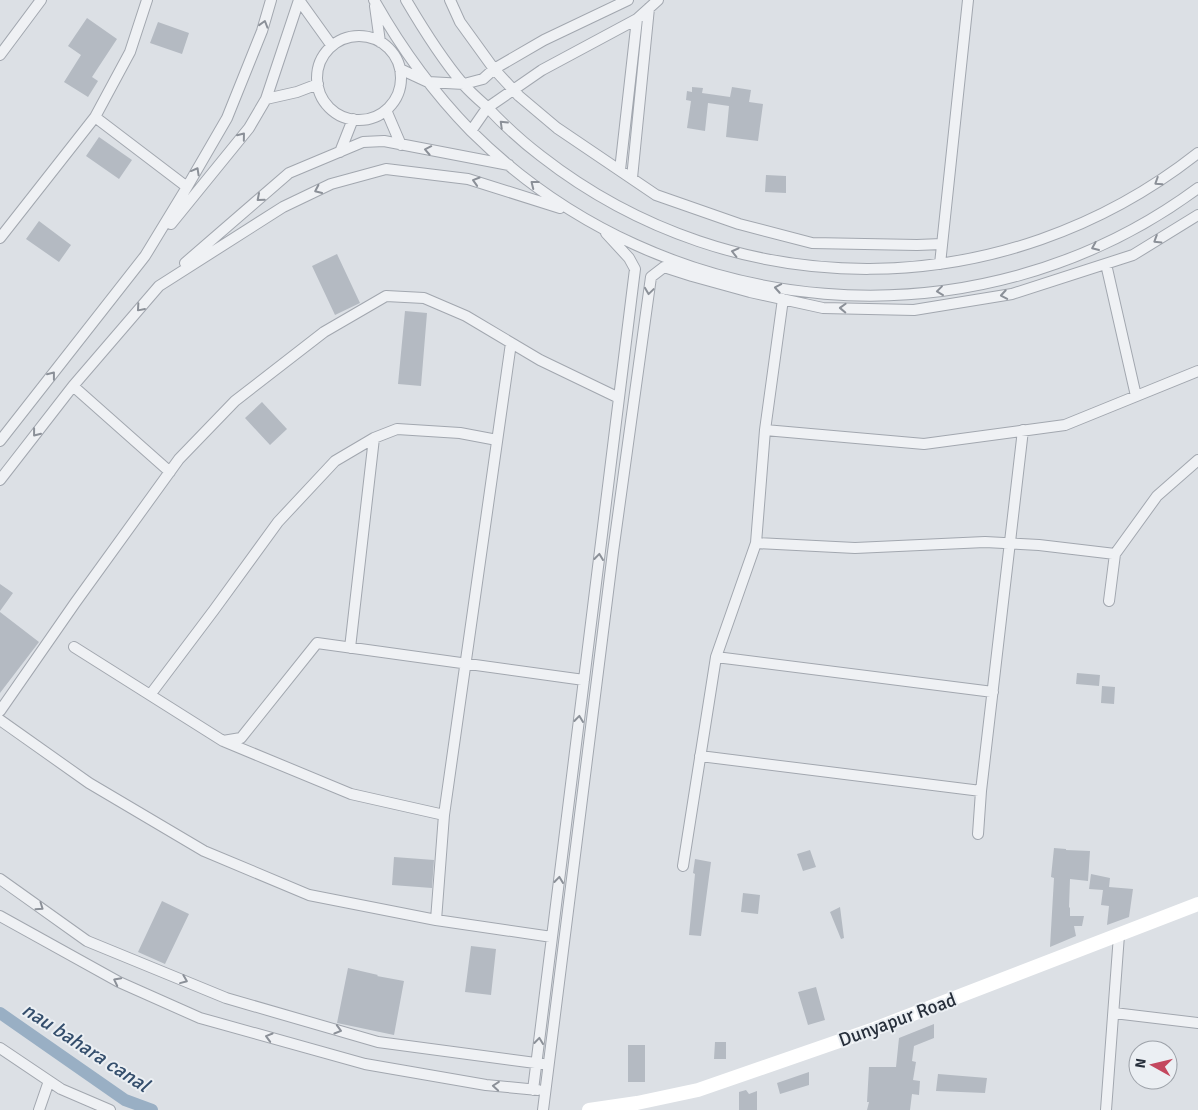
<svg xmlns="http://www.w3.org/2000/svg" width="1198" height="1110" font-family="Signika,sans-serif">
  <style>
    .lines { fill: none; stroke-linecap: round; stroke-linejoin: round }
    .canal { stroke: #99afc4; stroke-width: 12 }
    .building { fill: #b4bac2 }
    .minor-casing { stroke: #a2a7af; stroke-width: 12 }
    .minor { stroke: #eff1f4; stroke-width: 10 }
    .secondary { stroke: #fff; stroke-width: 14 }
    .oneway { stroke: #8b9098 }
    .labels { text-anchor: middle; stroke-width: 4; stroke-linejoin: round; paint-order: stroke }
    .street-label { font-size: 19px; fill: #272f3b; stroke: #ebeff3 }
    .water-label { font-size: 20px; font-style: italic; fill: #344e6c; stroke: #ebeff3 }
  </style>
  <rect width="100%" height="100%" fill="#dce0e5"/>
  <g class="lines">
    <path class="canal" d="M0 1013 125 1100 152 1110"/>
  </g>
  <path class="building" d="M87 18 117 39 92 77 98 81 88 97 64 82 81 55 68 46Z
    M158 22 189 33 182 54 150 43Z
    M692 87 703 88 702 93 730 97 732 87 751 90 749 102 763 104 758 141 726 137 729 106 708 103 705 131 687 128 691 101 686 100 687 91 692 92Z
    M99 137 132 160 119 179 86 156Z
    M766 175 786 176V193L765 192Z
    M39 221 71 245 59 262 26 239Z
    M337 254 360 303 335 315 312 266Z
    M405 311 427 313 421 386 398 384Z
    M262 402 287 429 270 445 245 418Z
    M0 584 13 593 0 611Z
    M0 612 39 642 0 693Z
    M1077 673 1100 675 1099 686 1076 684Z
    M1102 686 1115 687 1114 704 1101 703Z
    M1054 848 1066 849V850L1090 851 1088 881 1070 879 1069 907 1070 908V916H1084L1082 926H1074L1076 936 1050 947 1054 878 1051 877Z
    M810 850 816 867 803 871 797 854Z
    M394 857 434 860 432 888 392 885Z
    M695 859 711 862 701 936 689 935 695 874 693 873Z
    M1091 874 1110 878 1109 887 1133 889 1129 917 1107 925 1109 906 1101 905 1103 890 1089 889Z
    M743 893 760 895 758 914 741 912Z
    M162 901 189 914 165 964 138 952Z
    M840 907 844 938 841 939 830 912Z
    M471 946 496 949 491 995 465 992Z
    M348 968 378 975 377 976 404 981 394 1035 337 1023Z
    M816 987 825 1020 808 1025 798 992Z
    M934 1024V1038L914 1046 912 1061 916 1062 913 1080 920 1081 919 1095 912 1094 910 1110H867L869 1102H867L869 1067H896L899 1038Z
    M715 1042H726V1059H714Z
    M628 1045H645V1082H628Z
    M809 1072V1085L780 1094 777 1083Z
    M938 1074 987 1078 985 1093 936 1091Z
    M746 1090 749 1094 757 1091V1110H739V1092Z"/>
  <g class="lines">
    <g class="minor-casing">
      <path id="minor" d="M147 0 130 52 95 117 187 187
        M299 0 332 46
        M374 0C401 48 433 92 471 131 666 325 976 352 1198 188
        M406 0C423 29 441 58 463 84 470 92 478 99 486 106 503 124 521 141 541 156 736 308 1004 306 1198 153
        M450 0 460 22 494 69 519 96 557 128 656 195 739 224 812 243 917 245 942 244
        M375 6 380 42
        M317 78a42 42 0 1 1 84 0a42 42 0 1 1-84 0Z
        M0 55 41 0
        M400 69 428 82 464 84 483 79 494 69 544 40 628 0
        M266 99 297 92 318 84
        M386 110 401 145
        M471 131 487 108 542 70 637 19 658 0
        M340 152 353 119
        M620 170 637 19
        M632 178 649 8
        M171 224 249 128 266 99 299 0
        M0 238 95 117
        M185 263 289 173 363 142 384 141 509 165
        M940 264 968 0
        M1106 264 1136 396
        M783 299 765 430 924 444 1065 425 1198 371
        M73 386 170 472
        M0 441 145 256 187 187 227 118 262 31 271 0
        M0 480 73 386 159 286 283 207 331 184 386 169 468 179 560 208
        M756 543 855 548 985 542 1039 545 1115 554 1109 601
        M1115 554 1157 496 1198 460
        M74 647 223 741 241 738 317 643 584 680
        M350 648 374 438 397 429 460 433 497 440
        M716 657 993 692
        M150 695 214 610 278 522 335 461 374 438
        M0 711 75 603 179 459 235 401 324 332 386 296 424 298 466 316 540 360 619 398
        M0 720 89 783 204 851 309 895 436 920 444 815 351 794 223 741
        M700 756 981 791
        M444 815 511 343
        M978 834 981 791 1023 430
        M683 866 716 657 756 543 765 430
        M0 879 87 941 226 998 378 1042 543 1064
        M0 916 119 982 200 1018 365 1064 486 1085 538 1090
        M436 920 552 937
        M1114 1013 1198 1023
        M0 1048 61 1089 110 1110
        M533 1090 635 269 629 258 606 233
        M39 1110 49 1081
        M543 1110 613 552 651 277 664 267 692 276 750 292 823 308 914 310 1012 294 1133 255 1198 215
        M1106 1110 1119 935"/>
    </g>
    <use href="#minor" class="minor"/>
    <path class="secondary" d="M589 1110 637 1103 698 1090 874 1029 1198 904"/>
  </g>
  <defs><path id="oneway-chevron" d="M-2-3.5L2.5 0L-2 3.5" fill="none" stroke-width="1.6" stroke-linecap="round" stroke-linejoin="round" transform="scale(1.25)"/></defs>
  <g class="oneway">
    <use href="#oneway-chevron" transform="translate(264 24) rotate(-73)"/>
    <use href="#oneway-chevron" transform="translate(503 124) rotate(-136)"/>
    <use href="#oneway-chevron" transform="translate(242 136) rotate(-51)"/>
    <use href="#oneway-chevron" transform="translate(428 150) rotate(-169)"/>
    <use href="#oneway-chevron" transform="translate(196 171) rotate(-61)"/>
    <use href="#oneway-chevron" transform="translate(476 181) rotate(-163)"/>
    <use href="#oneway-chevron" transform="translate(1158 182) rotate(147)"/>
    <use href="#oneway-chevron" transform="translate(534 184) rotate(-142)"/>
    <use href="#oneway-chevron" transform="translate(318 190) rotate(155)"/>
    <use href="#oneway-chevron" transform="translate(260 198) rotate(139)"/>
    <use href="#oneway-chevron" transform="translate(1157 240) rotate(148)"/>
    <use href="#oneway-chevron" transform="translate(1095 247) rotate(157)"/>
    <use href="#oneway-chevron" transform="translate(735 252) rotate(-166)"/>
    <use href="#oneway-chevron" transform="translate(778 288) rotate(-170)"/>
    <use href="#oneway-chevron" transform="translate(649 291) rotate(98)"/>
    <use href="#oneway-chevron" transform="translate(940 291) rotate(173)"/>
    <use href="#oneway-chevron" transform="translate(1004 295) rotate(170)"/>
    <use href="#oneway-chevron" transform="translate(140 308) rotate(131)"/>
    <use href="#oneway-chevron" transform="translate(843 308) rotate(-178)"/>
    <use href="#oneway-chevron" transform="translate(52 375) rotate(-52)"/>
    <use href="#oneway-chevron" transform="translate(36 433) rotate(128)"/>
    <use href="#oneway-chevron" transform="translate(599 557) rotate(-83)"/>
    <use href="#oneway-chevron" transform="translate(579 719) rotate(-83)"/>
    <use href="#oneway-chevron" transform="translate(559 880) rotate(-83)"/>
    <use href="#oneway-chevron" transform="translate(40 907) rotate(35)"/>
    <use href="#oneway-chevron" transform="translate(184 980) rotate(22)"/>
    <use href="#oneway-chevron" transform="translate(117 981) rotate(-153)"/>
    <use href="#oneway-chevron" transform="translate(338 1030) rotate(16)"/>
    <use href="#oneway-chevron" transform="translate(269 1037) rotate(-164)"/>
    <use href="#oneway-chevron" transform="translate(539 1041) rotate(-83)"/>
    <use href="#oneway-chevron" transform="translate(496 1086) rotate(-175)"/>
  </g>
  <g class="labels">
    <g class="street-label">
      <text transform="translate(897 1019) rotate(-20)" y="7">Dunyapur Road</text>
    </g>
    <g class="water-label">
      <text transform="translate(86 1047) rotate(33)" y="7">nau bahara canal</text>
    </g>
  </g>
  <g transform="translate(1153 1065) rotate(278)"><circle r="24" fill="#ebeff3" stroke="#9da2a9"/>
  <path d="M0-4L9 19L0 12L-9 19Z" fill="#c4475e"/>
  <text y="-8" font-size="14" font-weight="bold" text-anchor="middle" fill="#272f3b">N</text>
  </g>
</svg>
